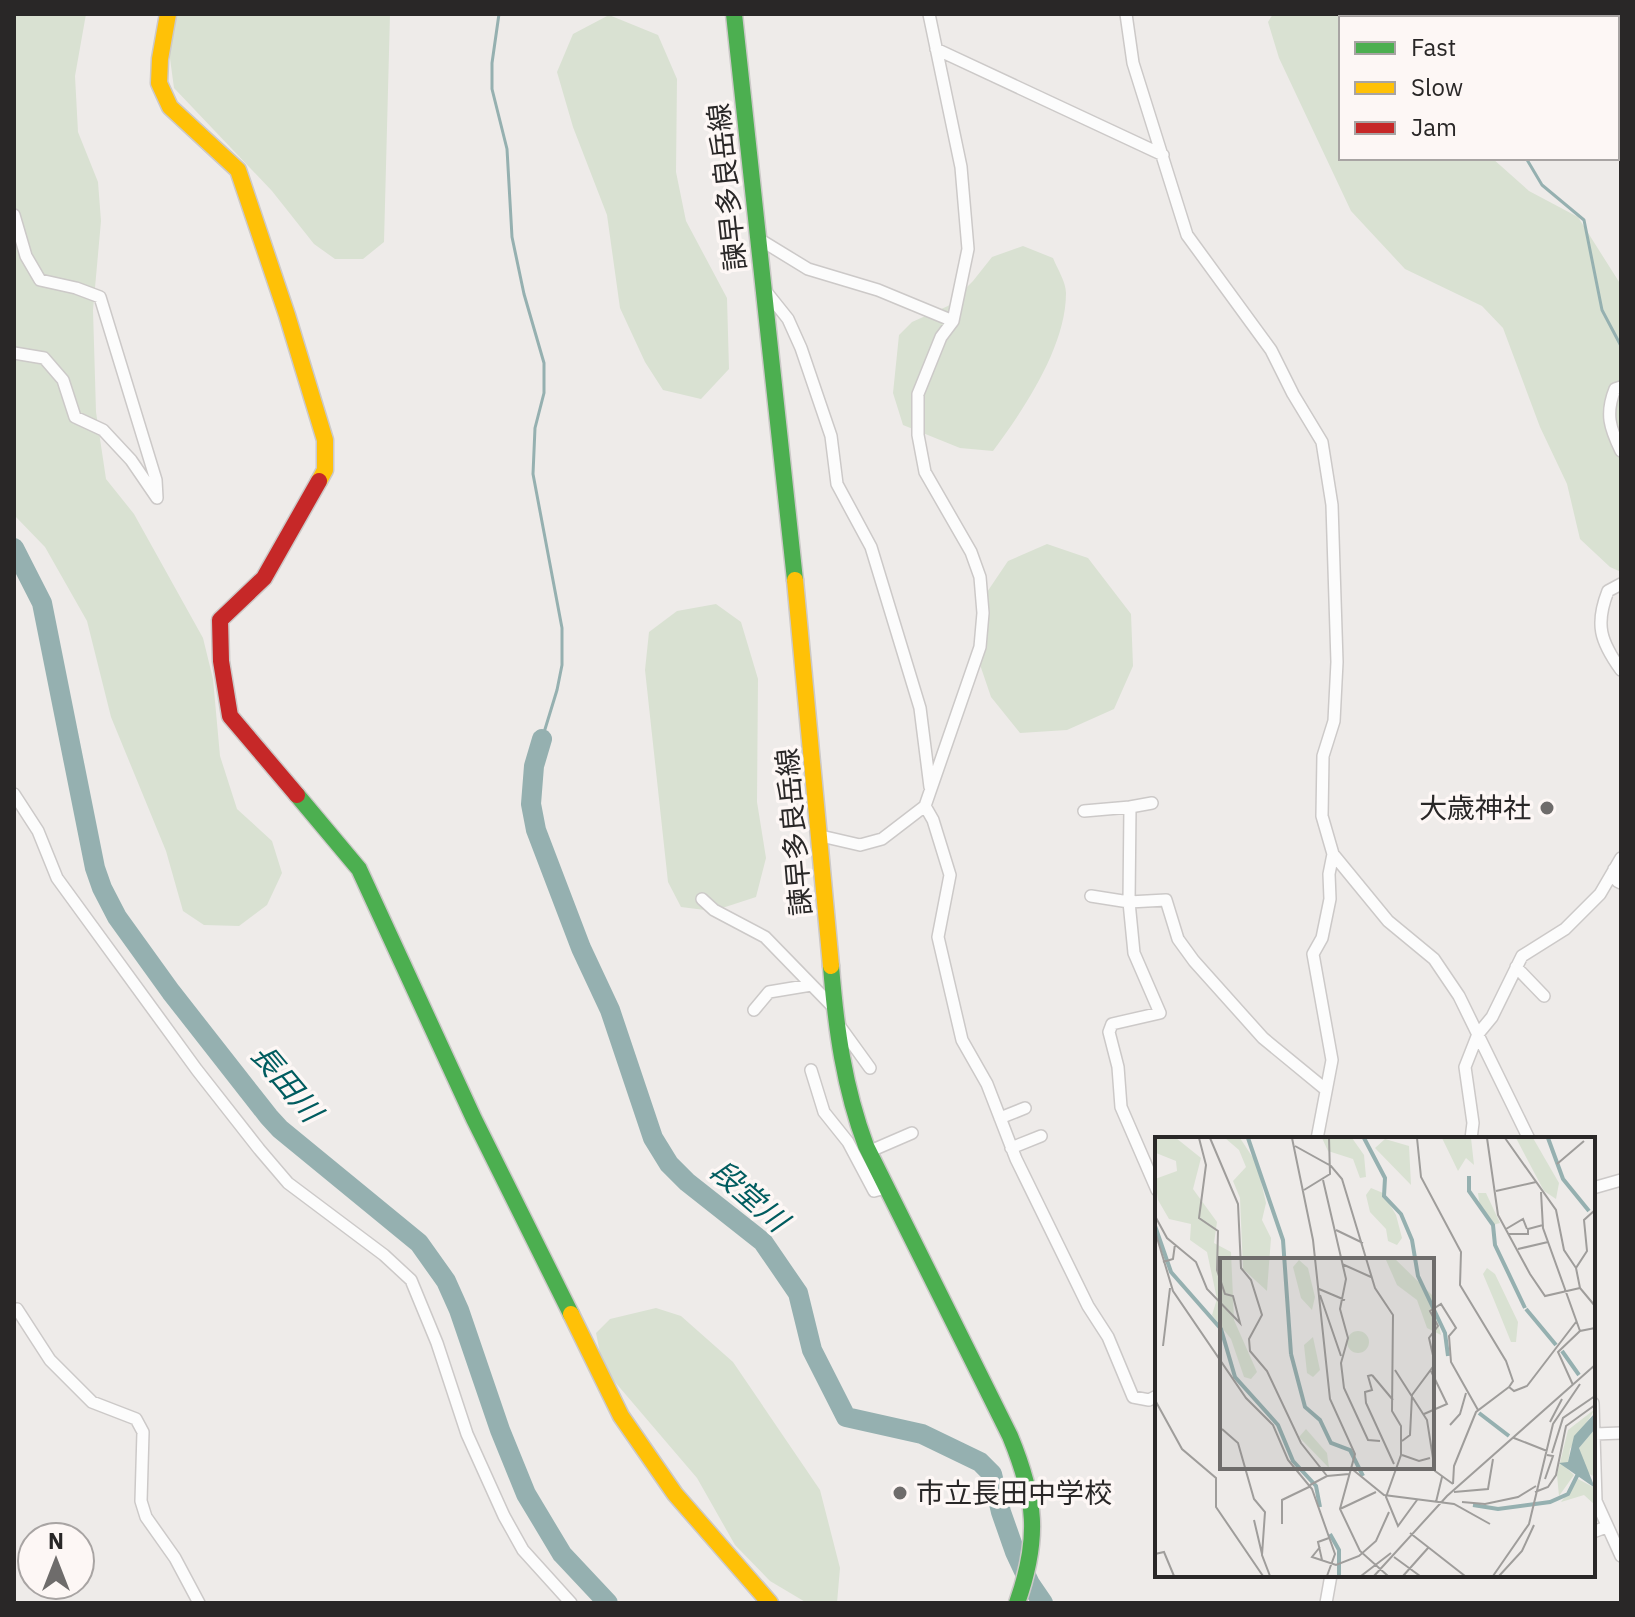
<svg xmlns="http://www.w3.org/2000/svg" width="1635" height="1617" font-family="'IBM Plex Sans','Noto Sans JP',sans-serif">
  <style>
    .green { fill: #d9e1d2 }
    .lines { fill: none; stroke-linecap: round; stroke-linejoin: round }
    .stream { stroke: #95b0b0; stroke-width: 3 }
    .river { stroke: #95b0b0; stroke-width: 20 }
    .street-casing { stroke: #ccc9c8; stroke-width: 14 }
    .fast-casing { stroke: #ccc9c8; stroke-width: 19 }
    .slow-casing { stroke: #ccc9c8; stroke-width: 19 }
    .jam-casing { stroke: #ccc9c8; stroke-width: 19 }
    .street { stroke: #fcfcfc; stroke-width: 11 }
    .fast { stroke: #4caf50; stroke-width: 16 }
    .slow { stroke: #ffc107; stroke-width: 16 }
    .jam { stroke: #c62828; stroke-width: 16 }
    .poi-dot { fill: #6e6c6b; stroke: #fdf7f5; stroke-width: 3 }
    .labels { text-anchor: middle; stroke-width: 7; stroke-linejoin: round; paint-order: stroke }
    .street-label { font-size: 28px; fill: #292727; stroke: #fdf7f5 }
    .poi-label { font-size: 28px; fill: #292727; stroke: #fdf7f5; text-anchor: end }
    .water-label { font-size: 30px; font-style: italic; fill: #015c5f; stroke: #fdf7f5 }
    .inset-river { fill: none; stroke: #95b0b0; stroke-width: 4 }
    .inset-road { fill: none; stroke: #9f9d9b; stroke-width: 2 }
    .view { fill: #6e6c6b; fill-opacity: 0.15; stroke: #6e6c6b; stroke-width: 4 }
    .inset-edge { fill: none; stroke: #292727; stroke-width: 4 }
  </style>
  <rect width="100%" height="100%" fill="#eeebe9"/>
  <path class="green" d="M14 14H86L75 76 78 132 98 182 101 221 93 310 96 412 106 479 134 514 203 638 213 679 220 756 237 809 272 841 282 873 267 905 239 926 204 925 183 911 166 851 111 717 87 621 45 547 14 515Z
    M164 14H390L384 242 363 259H335L314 244 272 191 174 88Z
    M1273 14H1374L1378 18H1341V158H1492L1529 191 1578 217 1621 285V572L1610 567 1580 539 1567 484 1540 427 1503 328 1482 306 1405 269 1351 211 1279 58 1268 22Z
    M609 15 658 35 677 79 676 172 686 221 727 298 729 369 701 399 663 390 645 362 620 308 607 215 573 127 557 72 573 34Z
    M1023 246 1053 258C1057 268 1066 282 1066 293 1066 347 1024 409 993 451L960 448 903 425 893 393 899 335 912 322 948 306 973 281 992 257Z
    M1047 544 1088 558 1131 614 1133 666 1114 709 1067 730 1020 733 991 697 975 650 981 601 1008 561Z
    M716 604 741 622 758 679 757 802 766 858 756 897 713 911 681 907 668 882 645 670 649 632 677 611Z
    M656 1308 681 1316 733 1362 820 1490 840 1568 837 1603H807L770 1581 735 1545 697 1478 603 1368 596 1333 610 1319Z"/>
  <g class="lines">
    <path class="stream" d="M499 14 492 63V89L507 149 512 237 524 294 544 363V393L535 428 533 474 562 628V665L557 690 542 739
      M1523 18V14
      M1526 158 1542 185 1584 220 1602 310 1621 346"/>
    <path class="river" d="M14 548 42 603 95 868 102 888 117 917 171 992 269 1117 280 1129 419 1243 446 1281 459 1310 500 1430 526 1494 562 1554 608 1603
      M542 739 534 766 531 804 536 830 581 948 610 1010 653 1138 669 1164 687 1182 763 1242 798 1293 812 1350 846 1417 922 1434 980 1462 992 1474 1001 1512 1015 1552 1030 1584 1043 1603"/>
    <g class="street-casing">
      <path id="street" d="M929 14 961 167 968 249 953 321 941 337 918 394V435L925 472 971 552 980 577 983 613 980 647 925 806 933 820 950 875 938 937 962 1040 987 1084 1016 1159 1088 1306 1108 1337 1133 1397 1149 1400 1157 1396
        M1126 14 1133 63 1187 235 1271 350 1293 394 1322 442 1332 505 1337 662 1334 721 1323 756 1322 816 1333 854 1388 921 1434 959 1459 996 1529 1139
        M936 49 1163 155
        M14 215 26 256 40 280 76 288 100 297 156 480 157 498 131 460 103 430 75 417 63 380 44 358 14 353
        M759 239 808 269 878 290 953 321
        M764 289 788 319 801 348 831 436 837 484 871 547 920 708 930 787
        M1621 387 1615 389C1605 414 1610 428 1621 451
        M1621 584 1608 591C1595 624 1600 641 1621 670
        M14 794 38 831 57 878 197 1070 259 1149 288 1183 384 1255 411 1280 437 1343 467 1434 504 1516 523 1550 571 1603
        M1084 811 1130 807
        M821 836 860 845 882 839 925 806
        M1614 869 1617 881 1621 883
        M1091 896 1129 902 1130 807 1152 803
        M702 899 714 910 765 937 835 1009
        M1516 967 1544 996
        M754 1010 769 992 811 985
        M836 1021 870 1068
        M811 1070 824 1112 848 1142 874 1191 885 1188
        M1000 1118 1025 1108
        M1317 1139 1332 1060 1313 954 1322 938 1330 899 1329 874 1333 854
        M1471 1139 1473 1123 1465 1067 1478 1034 1492 1017 1522 956 1565 929 1600 894 1621 858
        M1011 1148 1041 1136
        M868 1152 912 1133
        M1593 1188 1621 1180
        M1157 1190 1121 1107 1118 1067 1109 1032 1112 1024 1160 1013 1134 953 1129 902 1166 900 1178 939 1194 961 1263 1038 1325 1089
        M17 1309 50 1360 92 1402 136 1419 143 1432 141 1501 146 1517 175 1558 199 1603
        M1593 1403 1596 1501 1621 1556
        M1595 1434 1621 1433
        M1593 1532 1606 1527
        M1326 1603 1331 1575"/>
    </g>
    <g class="fast-casing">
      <path id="fast" d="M734 14 795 580
        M297 795 359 869 474 1119 571 1314
        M831 966C836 1029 844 1087 866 1146L1010 1436C1036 1499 1040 1538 1017 1603"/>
    </g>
    <g class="slow-casing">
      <path id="slow" d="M168 14 160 59 159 83 170 107 238 170 287 315 325 440V470L319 481
        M795 580 831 966
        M571 1314 621 1416 675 1494 770 1603"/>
    </g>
    <g class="jam-casing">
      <path id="jam" d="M297 795 230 716 221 661 220 620 264 578 319 481"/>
    </g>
    <use href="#street" class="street"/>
    <use href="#fast" class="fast"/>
    <use href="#slow" class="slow"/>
    <use href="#jam" class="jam"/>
  </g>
  <g class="poi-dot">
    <circle cx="1547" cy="808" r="8"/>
    <circle cx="900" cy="1493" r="8"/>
  </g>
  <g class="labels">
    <g class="street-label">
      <text transform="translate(727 187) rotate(-96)" y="10">諫早多良岳線</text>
      <text transform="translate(794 832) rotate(-95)" y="10">諫早多良岳線</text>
    </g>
    <g class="poi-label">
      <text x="1531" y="818">大歳神社</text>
      <text x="916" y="1503" text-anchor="start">市立長田中学校</text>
    </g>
    <g class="water-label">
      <text transform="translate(286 1083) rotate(50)" y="10">長田川</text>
      <text transform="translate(749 1196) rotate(41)" y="10">段堂川</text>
    </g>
  </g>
  <g transform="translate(1155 1137)">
    <rect width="440" height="440" fill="#eeebe9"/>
    <path d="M0 1H21L46 21 38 52 62 85 59 106 76 115 79 183 102 235 96 242 89 240 76 202 57 178 62 162 52 115 35 103 36 87 14 82 3 63 0 42 22 34 21 24 1 16ZM70 1H85L102 27 111 66 107 83 116 101 112 154 88 132 85 61 78 44 91 30 84 13ZM167 1H197L209 18 211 40 205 41 198 22 173 14ZM287 1H316L319 28 311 21 303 34ZM361 1H378L404 46 401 62 389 54ZM230 2 254 9 256 48 220 11ZM216 51 228 56 241 78 247 101 242 108 233 104 231 92 215 75 211 58ZM323 56H331L345 86 338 88 325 71ZM237 119 277 158 286 198 272 191 262 163 242 148 231 123ZM144 123 153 131 160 160 157 173 146 161 138 130ZM332 131 340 137 363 185 361 205H356L339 163 328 137ZM192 205a11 11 0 1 1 22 0a11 11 0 1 1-22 0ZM158 200 165 233 158 240 152 236 149 208ZM440 272 415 312 413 326 407 327 419 338 404 359 402 338 413 293ZM151 292 172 316 174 331 144 300ZM440 292V340L431 335 424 311ZM423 342 440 351V368L429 358 406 365Z" fill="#d9e1d2"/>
    <path d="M440 276V292L424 311 440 351 404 326 413 325 419 299Z" fill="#95b0b0"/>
    <path class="inset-river" d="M93 1 128 103 136 217M209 1 230 41 229 59 246 77 257 103 263 139 290 196 293 219M393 1 408 42 434 74M314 39V54L338 88 340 108 370 171M0 89 16 135 66 192 80 240 123 288 138 324 161 349 165 370M371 172 401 208M407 214 424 238M136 217 150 270 165 283 176 306 195 313 208 339M324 276 354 299M318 368 343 372 395 365 413 357 424 335M175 397 184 413V439"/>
    <path class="inset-road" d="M55 1 83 67 86 131 96 143 107 178 94 202 95 214 112 234 146 306 172 339M137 1 158 103 175 262 200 317 185 372 205 414 233 439M262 1 266 40 306 115 305 148 351 224 358 244 354 250M332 1 343 78 375 137 390 159 425 151M350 1 401 73 409 113 421 131M140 9 176 29 187 42 220 151 238 178 237 274 246 289V318M402 27 429 4M168 43 191 142 185 172 193 201 186 226 189 251 213 303 225 304M149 53 175 37 174 1M341 54 381 45M386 55 388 91 425 194M440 73 429 83 432 114 421 131 425 151 440 169M0 79 12 101 41 125 52 152 85 186 78 159 70 157 62 133 63 94 44 81 51 28 44 1M351 92 368 82 372 92M181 93 208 106M0 94 18 154 91 261 118 288 133 323 157 352 180 417 172 439M354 97H373V92L388 88M363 112 393 105M8 125 18 122 20 107M187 127 216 140M164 152 190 163M165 158 186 219M8 209 15 151M240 233 272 283 280 334 298 347M217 238 213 239 217 253 210 255 211 266 239 327M217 238 238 263M418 248 403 215 425 194 440 191M0 263 27 312 61 341V370L108 439M269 277 292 267 276 234M395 285 407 262M295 288 305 277 311 256M67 292 83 306 99 362 110 375 107 418 115 439M359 301 392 314M247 304 255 298 257 258 280 227 274 201 283 189 275 174 286 167 301 191 294 199 296 225 323 273M397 316 408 281 440 259M246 318 231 360 243 389 262 363M247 318 264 324 275 321M197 332 229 358 299 367 335 387M390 342 398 319 392 318M298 347 299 329 321 275 354 250 359 254 372 249 421 185M155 348 172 339 194 337M299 355 333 352 338 322M380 355 393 350 401 338 411 289 440 268M281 365 287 340M307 365 330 367 363 360 381 349M185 372 221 355M99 383 107 417M127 387V363L156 349M255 396 310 439M165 410 157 420 181 428 204 419 221 404 234 375M0 417 9 415 19 439M239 420 265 439M167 423 163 405 174 401M206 439 236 416M219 439 292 359 440 228M248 439 273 411M338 439 374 387 398 287 425 247M344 439 367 414 379 388"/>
    <path class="view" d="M65 121H279V332H65Z"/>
    <rect width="440" height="440" class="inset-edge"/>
  </g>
  <rect width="1635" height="1617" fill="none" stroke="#292727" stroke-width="32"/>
  <rect x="1339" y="16" width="280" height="144" fill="#fdf7f5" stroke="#a8a4a3" stroke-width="2"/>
  <rect x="1355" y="42" width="40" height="12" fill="#4caf50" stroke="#a8a4a3" stroke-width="2"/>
  <text x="1411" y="56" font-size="24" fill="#292727">Fast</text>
  <rect x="1355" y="82" width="40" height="12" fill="#ffc107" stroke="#a8a4a3" stroke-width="2"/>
  <text x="1411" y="96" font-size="24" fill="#292727">Slow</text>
  <rect x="1355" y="122" width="40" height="12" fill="#c62828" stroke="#a8a4a3" stroke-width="2"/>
  <text x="1411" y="136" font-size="24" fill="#292727">Jam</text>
  <g transform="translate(56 1561)"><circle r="38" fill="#fdf7f5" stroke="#a8a4a3" stroke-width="2"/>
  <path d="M0-6L14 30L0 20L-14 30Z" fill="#6e6c6b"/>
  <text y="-12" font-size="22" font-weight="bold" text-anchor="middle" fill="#292727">N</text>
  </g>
</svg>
